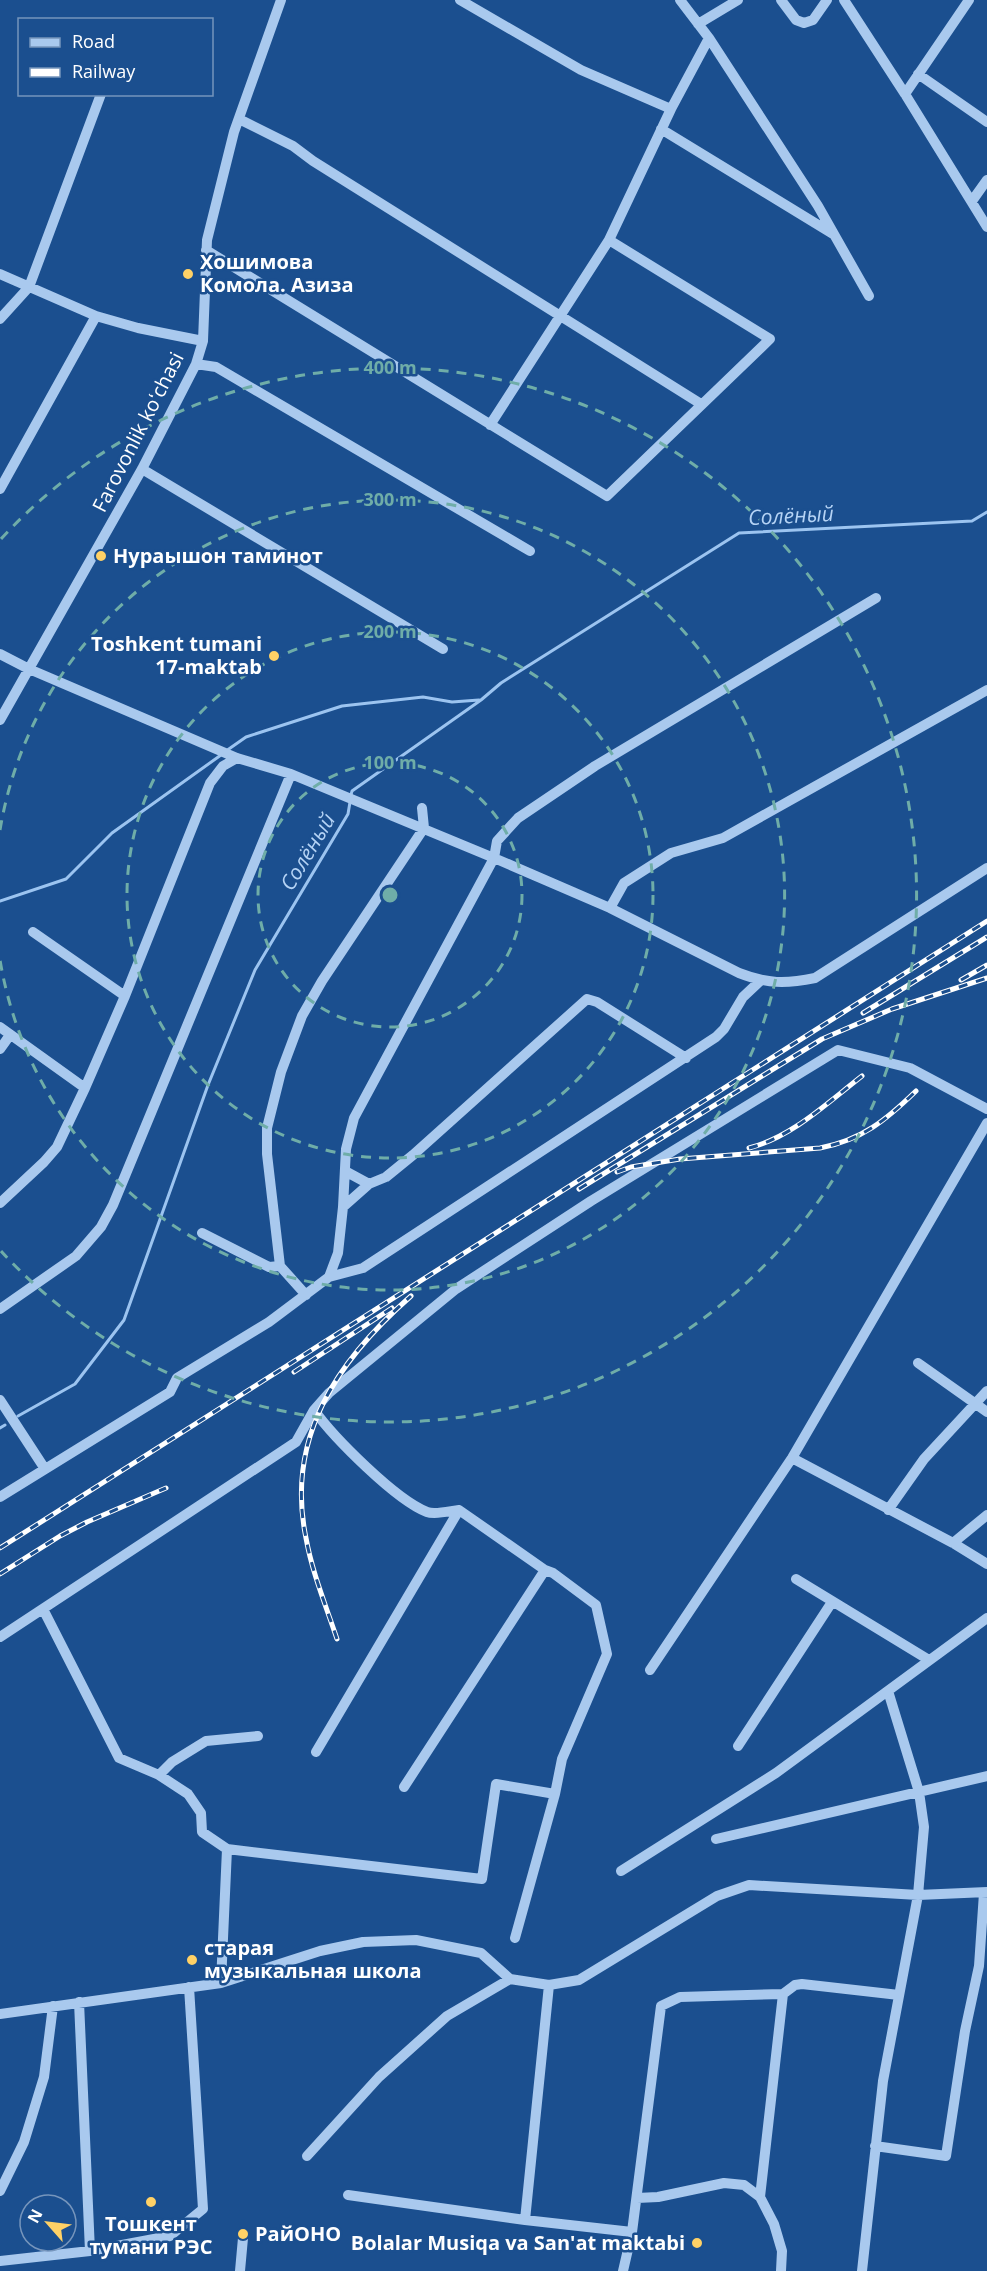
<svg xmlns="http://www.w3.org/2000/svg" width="987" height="2271" font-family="'Open Sans',sans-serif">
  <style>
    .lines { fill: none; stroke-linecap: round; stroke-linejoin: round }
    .stream { stroke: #9cc4f0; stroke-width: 3 }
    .minor { stroke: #a9c9ee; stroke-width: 10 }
    .rail-casing { stroke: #fff; stroke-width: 5 }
    .rail { stroke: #1b4f8f; stroke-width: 3; stroke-dasharray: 9; stroke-linecap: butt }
    .ring { fill: none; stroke: #6fada8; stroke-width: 3; stroke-dasharray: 10 8 }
    .poi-dot { fill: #ffd166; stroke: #1b4f8f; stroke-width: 2 }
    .labels { text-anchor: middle; stroke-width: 5; stroke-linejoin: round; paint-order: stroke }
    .poi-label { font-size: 20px; font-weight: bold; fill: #fff; stroke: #1b4f8f; text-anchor: start }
    .street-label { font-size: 20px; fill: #fff; stroke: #1b4f8f }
    .water-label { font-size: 21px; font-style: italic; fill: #b5d3f5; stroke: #1b4f8f }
    .centre { fill: #6fada8; stroke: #1b4f8f; stroke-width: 3 }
    .ring-label { font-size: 18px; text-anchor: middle; font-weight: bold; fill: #6fada8; stroke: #1b4f8f; stroke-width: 5; stroke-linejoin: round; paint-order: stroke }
  </style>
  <rect width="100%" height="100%" fill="#1b4f8f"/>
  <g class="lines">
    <path class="stream" d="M226 751 246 737 342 706 423 697 452 702 479 700
      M351 795 352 791 481 700 501 683 739 533 972 521 987 512
      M0 901 66 879 112 833 221 755
      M18 1416 75 1384 124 1320 208 1085 255 970 348 814 350 802
      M0 1428 5 1425"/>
    <path class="minor" d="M460 0 581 70 671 109
      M680 0 709 38 818 206 869 296
      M781 0 796 20 804 23 813 20 827 0
      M844 0 905 94 987 227
      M698 24 738 0
      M918 74 987 122
      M905 94 969 0
      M239 119 293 146 313 161 701 404
      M661 129 833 234
      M972 201 987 180
      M206 250 607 496 770 339 609 240
      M0 274 96 316 138 328 203 341
      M0 319 29 287 101 94
      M196 364 216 367 530 551
      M490 425 609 240 671 109 709 38
      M142 469 443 649
      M0 489 96 316
      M0 654 29 669 237 758 291 774 494 858 610 908 739 973C767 984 786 984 815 978L987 868
      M0 720 142 469 196 364 203 341 207 240 234 132 281 0
      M610 908 624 883 671 853 723 838 987 690
      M33 932 125 996
      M0 1027 85 1088
      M0 1049 10 1035
      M345 1171 369 1184
      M0 1203 44 1162 57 1147 85 1088 125 996 210 783 223 766 237 758
      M343 1207 369 1184 386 1177 413 1155 587 999 597 1002 686 1058
      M202 1233 269 1267 280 1266
      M329 1277 363 1268 716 1037 724 1029 743 997 760 981
      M306 1295 280 1266 267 1154V1128L281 1072 302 1016 322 981 424 828 422 808
      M0 1309 76 1256 101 1227 113 1205 291 774
      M918 1363 987 1412
      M0 1400 45 1469
      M314 1410C334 1438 396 1500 427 1512 435 1515 450 1511 459 1510L545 1570 553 1573 596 1605 607 1654 562 1759 555 1794 515 1938
      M792 1458 953 1543 987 1564
      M0 1497 170 1392 177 1378 269 1322 329 1277 338 1253 343 1207 346 1149 354 1118 494 858 497 841 518 818 595 766 876 598
      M888 1510 924 1459 987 1391
      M953 1543 987 1515
      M796 1579 929 1660
      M43 1609 119 1758 159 1775 188 1794 201 1813 202 1832 227 1849 482 1879 496 1784 555 1794
      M0 1637 296 1442 314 1410 329 1393 456 1289 591 1201 838 1050 910 1068 987 1109
      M650 1670 792 1458 987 1123
      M738 1746 832 1602
      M316 1752 459 1510
      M159 1775 172 1762 206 1741 258 1736
      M404 1787 545 1570
      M716 1839 987 1776
      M621 1871 776 1773 987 1618
      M221 1983 227 1849
      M79 2002 90 2251
      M0 2014 221 1983 320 1951 363 1942 416 1940 481 1953 510 1979 549 1985 579 1980 717 1896 749 1885 918 1895 987 1892
      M875 2146 946 2156 965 2031 979 1966 984 1893
      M307 2156 379 2077 447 2016 510 1979
      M0 2191 24 2142 44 2077 53 2006
      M348 2195 525 2220 632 2232
      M760 2197 783 1994
      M637 2198 658 2197 724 2183 744 2185 760 2197 774 2224 782 2251 781 2271
      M525 2220 549 1985
      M0 2261 90 2251 170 2236 203 2209 189 1987
      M240 2271 243 2238
      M623 2271 632 2232 661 2006 680 1997 783 1994 795 1985 802 1984 899 1995
      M862 2271 883 2081 918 1895 924 1827 919 1792 888 1691"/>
    <g class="rail-casing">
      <path id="rail" d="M961 980 987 965
        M863 1013 987 937
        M749 1148C792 1137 827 1103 862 1076
        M617 1172 631 1167 680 1159 820 1148C862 1140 886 1120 916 1091
        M579 1189 822 1039 892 1009 987 978
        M294 1372 392 1308
        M0 1548 987 921
        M0 1574 60 1536 87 1522 166 1488
        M337 1639C326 1606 312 1572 306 1538 285 1437 338 1360 411 1296"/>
    </g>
    <use href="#rail" class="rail"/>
  </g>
  <g class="ring">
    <circle cx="390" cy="895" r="132"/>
    <circle cx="390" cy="895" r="263"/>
    <path d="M0 830A395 395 0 1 1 0 960"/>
    <path d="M1 539A527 527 0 1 1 1 1251"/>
  </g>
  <g class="poi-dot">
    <circle cx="188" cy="274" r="6"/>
    <circle cx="101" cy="556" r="6"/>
    <circle cx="274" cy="656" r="6"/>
    <circle cx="192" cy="1960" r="6"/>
    <circle cx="151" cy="2202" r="6"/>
    <circle cx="243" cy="2234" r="6"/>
    <circle cx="697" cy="2243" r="6"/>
  </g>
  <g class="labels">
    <g class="poi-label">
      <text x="200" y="269">Хошимова<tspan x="200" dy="23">Комола. Азиза</tspan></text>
      <text x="113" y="563">Нураышон таминот</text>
      <text x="262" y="651" text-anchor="end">Toshkent tumani<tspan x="262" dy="23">17-maktab</tspan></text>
      <text x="204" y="1955">старая<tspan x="204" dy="23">музыкальная школа</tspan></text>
      <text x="151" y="2231" text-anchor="middle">Тошкент<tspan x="151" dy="23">тумани РЭС</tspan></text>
      <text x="255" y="2241">РайОНО</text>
      <text x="685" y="2250" text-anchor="end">Bolalar Musiqa va San'at maktabi</text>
    </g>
    <g class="street-label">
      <text transform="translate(138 432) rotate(-63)" y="7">Farovonlik koʻchasi</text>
    </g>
    <g class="water-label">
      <text transform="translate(791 516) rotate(-3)" y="7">Солёный</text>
      <text transform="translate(308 852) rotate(-59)" y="7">Солёный</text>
    </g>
  </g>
  <circle cx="390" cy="895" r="9" class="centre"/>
  <g class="ring-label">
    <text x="390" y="374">400 m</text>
    <text x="390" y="506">300 m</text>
    <text x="390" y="638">200 m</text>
    <text x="390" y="769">100 m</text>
  </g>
  <rect x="18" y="18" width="195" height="78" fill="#1b4f8f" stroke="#7695bc" stroke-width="1.5"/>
  <rect x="30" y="38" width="30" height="9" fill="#a9c9ee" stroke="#7695bc" stroke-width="1.5"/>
  <text x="72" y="48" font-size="18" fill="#ffffff">Road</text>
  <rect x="30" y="68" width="30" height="9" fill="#ffffff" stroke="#7695bc" stroke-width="1.5"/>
  <text x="72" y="78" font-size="18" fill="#ffffff">Railway</text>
  <g transform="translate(48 2223) rotate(298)"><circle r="28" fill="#1b4f8f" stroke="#7695bc" stroke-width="1.5"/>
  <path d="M0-4.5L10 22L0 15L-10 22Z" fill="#ffd166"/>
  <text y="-9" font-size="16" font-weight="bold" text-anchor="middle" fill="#ffffff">N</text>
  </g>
</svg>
